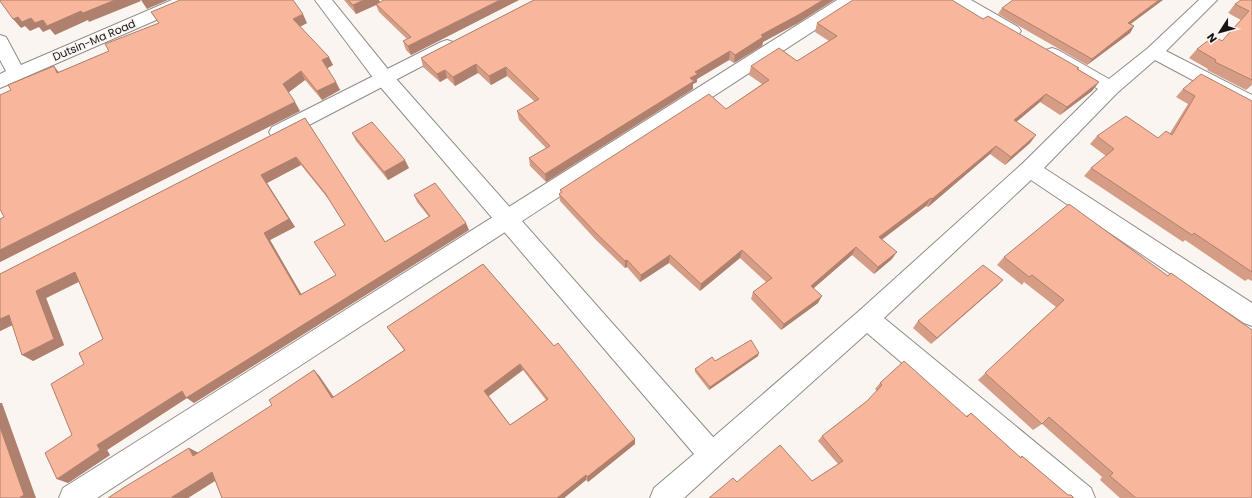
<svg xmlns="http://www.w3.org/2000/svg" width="1252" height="498" font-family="Poppins,sans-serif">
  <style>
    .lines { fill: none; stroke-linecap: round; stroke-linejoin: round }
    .street-casing { stroke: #918b89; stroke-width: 2 }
    .secondary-casing { stroke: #918b89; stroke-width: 2 }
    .street { fill: #fff; fill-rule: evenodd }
    .secondary { fill: #fff; fill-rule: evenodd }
    .wall { fill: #d59d86; fill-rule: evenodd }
    .shaded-wall { fill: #ae806d }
    .building { fill: #f8b79c; stroke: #ae806d; fill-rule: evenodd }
    .labels { text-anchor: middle; stroke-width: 3; stroke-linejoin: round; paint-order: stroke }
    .street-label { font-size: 11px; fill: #181615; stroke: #fbf5f2 }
  </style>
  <rect width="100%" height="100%" fill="#fbf5f2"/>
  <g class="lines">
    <g class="street-casing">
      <path id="street" d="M172 0H195L193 4 0 88V74L6 71 0 60V35L6 37 21 65Z
        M837 0H857L855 4 97 498H59L63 488Z
        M950 0H971L1018 27 1021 31 1018 35 1012 37 1006 35 952 4Z
        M1199 0H1217L1166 51 1252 95V110L1245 108 1155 60 1117 93 1044 168 1252 303V326L1244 323 1031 180 884 318 1091 488 1095 498H1060L867 333 721 464 712 468 703 464 699 455 703 446 859 311 1023 163 1098 89 1046 58 1043 54 1046 50 1052 48 1058 50 1109 79 1148 48Z
        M447 40 453 42 456 46 453 50 286 137 279 139 272 137 269 132 272 127 441 42Z"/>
    </g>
    <g class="secondary-casing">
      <path id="secondary" d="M315 0H332L391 73 721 446 725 455 721 464 684 498H650L654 488 694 454 377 83Z"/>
    </g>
    <use href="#street" class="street"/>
    <use href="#secondary" class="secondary"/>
  </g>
  <path class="wall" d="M344 0H379L380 2 519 0 411 55 406 50 403 41 407 39 379 12 376 5 356 14Z
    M534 0H834L798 23 763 42 762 46 734 63 729 60 697 79V82L693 84V89L546 182 530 166 529 158 546 148 519 120 517 111 535 102 507 76 491 85 478 73 455 86 447 78 440 82 423 67 421 58Z
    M1252 0V85L1246 90 1207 70 1208 69 1189 58 1197 49 1222 41 1241 20 1228 13 1235 4Z
    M1002 8 1131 24 1134 26 1130 33 1087 65 998 14Z
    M151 12 307 23 300 26 333 65 327 68 340 90 322 100 305 80 288 92 300 111 0 262V219L4 217 59 72 109 51 159 23Z
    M983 19 1078 69 1099 82 1092 91 1060 115 1040 102 1016 122 1036 135 1030 143 1005 165 990 154 928 207 926 206 882 239 892 259 874 274 852 255 814 288 818 303 781 330 751 299 753 292 766 282 740 258 700 291 669 263 640 282 627 267 625 268 596 240 560 201 559 194 561 193 560 190 726 109 762 84 749 75 751 66 797 61 829 41 815 32 817 23Z
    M1183 89 1252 101V281L1248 279 1245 281 1185 240 1183 242 1084 176 1091 168 1106 156 1090 144 1097 136 1158 138 1170 133 1188 104 1176 97Z
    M305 118 385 242 429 217 417 202 414 195 469 230 194 403 187 398 107 450 110 455 68 483 57 479 72 435 84 364 103 339 79 282 46 298 64 345 33 361 12 325 0 331V274ZM301 165 330 201 345 225 336 275 301 295 270 240 295 227 267 183Z
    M352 133 409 168 388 180 356 141Z
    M1004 257 1167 276 1171 273 1252 498H1120L1100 480 1102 477 1042 424 1033 430 978 380 1056 307 1024 282 1022 285 997 265Z
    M483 264 635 439V444L588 482 586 480 564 498H222L215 481 188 498 189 448 198 453 272 405 314 370 320 377 334 397 404 350 387 327ZM523 370 546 400 510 425 489 396Z
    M1003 280 996 287 931 344 913 328 918 321Z
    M758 356 709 390 695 372V369L715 361Z
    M880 383 966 416 971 413 1020 457 1022 456 1068 495 737 482 812 481 838 464 818 441 822 436 867 401 877 391 875 389Z"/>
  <path class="shaded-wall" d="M115 0H140L141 1 89 22 88 20 55 35 50 29 43 32 39 27 30 31 25 26 21 28 13 19 18 17 43 20Z
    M141 0H168L147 9Z
    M364 0H379L380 3 376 4V5L356 14 353 5Z
    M500 0H519L411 55 408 46Z
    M823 0H834L798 23 763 42 762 46 734 63 735 55 761 35Z
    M1159 0H1163L1124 29 1128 23Z
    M303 14 307 23 298 28 293 19Z
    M1134 26 1130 33 1087 65 1092 59Z
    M730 51 729 60 697 79V82L693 84V89L546 182 545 174 690 78 695 72Z
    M329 57 333 65 326 69 322 60Z
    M476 64 478 73 455 86 453 77Z
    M54 66 61 75 57 73Z
    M506 67 507 76 491 85 489 76Z
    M445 70 447 78 440 82 437 74Z
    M301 71 305 80 288 93 283 84Z
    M336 82 340 90 322 100 317 91Z
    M1099 82 1092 91 1060 115 1067 107Z
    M1046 94 1040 102 1008 129 1014 120Z
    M295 102 300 111 0 262V250Z
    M1036 135 1030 143 1005 165 1011 157Z
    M996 146 990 154 928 207 932 199Z
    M296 157 301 165 267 183 295 227 270 240 306 302 300 295 264 233 261 175Z
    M405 160 409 168 388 180 384 172Z
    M931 198 926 206 875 245 879 237Z
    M466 223 469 230 194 403 187 398 107 450 110 455 68 483 57 479 97 445 182 391Z
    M856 247 852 255 808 293 811 286Z
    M742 250 740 258 700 291 701 284Z
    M897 252 892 259 874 274 878 267Z
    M670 255 669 263 640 282 641 275Z
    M627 260V267L625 268V261Z
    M75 272 84 279 46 298 64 345 33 361 22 355 36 291Z
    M1003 280 996 287 931 344 937 338Z
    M822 296 818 303 781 330 784 324Z
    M9 315 19 322 0 331V319Z
    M759 353 758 356 709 390 710 387Z
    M520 364 523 370 487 397 484 391Z
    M314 370 320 377 338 404 332 398Z
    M0 403H2L36 498H19L0 427Z
    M635 439V444L588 482 587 477Z
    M189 448 199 453 193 456Z
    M212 472 221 477 188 498H172V497Z
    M586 475V480L564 498H557Z"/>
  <path class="building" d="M0 0H115L83 13 81 11 47 26 43 20 35 23 31 18 22 22 18 17 13 19 0 1Z
    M180 0H293L303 14 293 19 329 57 322 60 336 82 317 91 301 71 283 84 295 102 0 250V219L4 217 0 209V95L11 90 8 85 54 66 57 73 109 51 105 44 159 23 151 12Z
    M348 0H364L353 5Z
    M384 0H500L408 46 403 41 411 37 376 4Z
    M534 0H823L800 14 761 35 763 37 735 55 730 51 695 72 698 74 690 78 694 81 545 174 529 158 550 146 517 111 539 99 506 67 489 76 476 64 453 77 445 70 437 74 421 58Z
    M853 0H952L983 19 988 16 1079 68 1077 69 1099 82 1067 107 1046 94 1014 120 1036 135 1011 157 996 146 932 199 931 198 879 237 897 252 878 267 856 247 811 286 822 296 784 324 753 292 772 278 742 250 701 284 670 255 641 275 627 260 625 261 596 233 559 194 562 192 560 190 709 94 726 109 769 80 751 66 779 48 797 61 837 36 817 23Z
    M1013 0H1159L1128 23 1134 26 1092 59 1002 8Z
    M1241 0H1252V80L1215 62 1216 60 1197 49 1214 36 1222 41 1249 11 1235 4Z
    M1201 74 1252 101V272L1194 233 1192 235 1091 168 1114 149 1097 136 1126 116 1158 138 1166 131 1172 135 1195 96 1183 89Z
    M305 118 385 242 430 216 414 195 435 183 466 223 186 398 182 391 97 445 100 450 57 479 45 453 72 435 51 384 84 364 79 353 103 339 75 272 36 291 54 339 22 355 9 315 0 319V274ZM296 157 325 193 345 225 314 242 336 275 300 295 264 233 289 219 261 175Z
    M372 122 405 160 384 172 352 133Z
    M1069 204 1168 276 1171 273 1252 330V498H1136L1110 476 1113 473 1049 417 1042 424 985 373 1064 300 1032 275 1029 277 1004 257Z
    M483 264 554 346 558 343 635 439 587 477 586 475 557 498H222L212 472 172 497V498H108L123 488 189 448 193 456 272 405 269 400 314 370 332 398 405 350 387 327ZM520 364 548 399 510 425 484 391Z
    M983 265 1003 280 937 338 918 321Z
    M751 340 759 353 710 387 695 369 712 357 715 361Z
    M904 361 967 417 971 413 1021 458 1022 456 1068 495H1071L1074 498H709L733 478 737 482 780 445 812 481 843 461 822 436 867 401 882 385 880 383Z
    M0 427 24 495 19 498H0Z"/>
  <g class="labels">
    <g class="street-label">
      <text transform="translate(94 40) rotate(-23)" y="4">Dutsin-Ma Road</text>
    </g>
  </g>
  <g transform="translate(1220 32) rotate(234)" stroke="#fbf5f2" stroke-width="3" paint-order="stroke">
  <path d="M0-3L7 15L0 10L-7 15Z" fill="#181615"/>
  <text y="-6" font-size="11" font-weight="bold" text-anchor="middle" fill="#181615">N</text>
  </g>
</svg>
